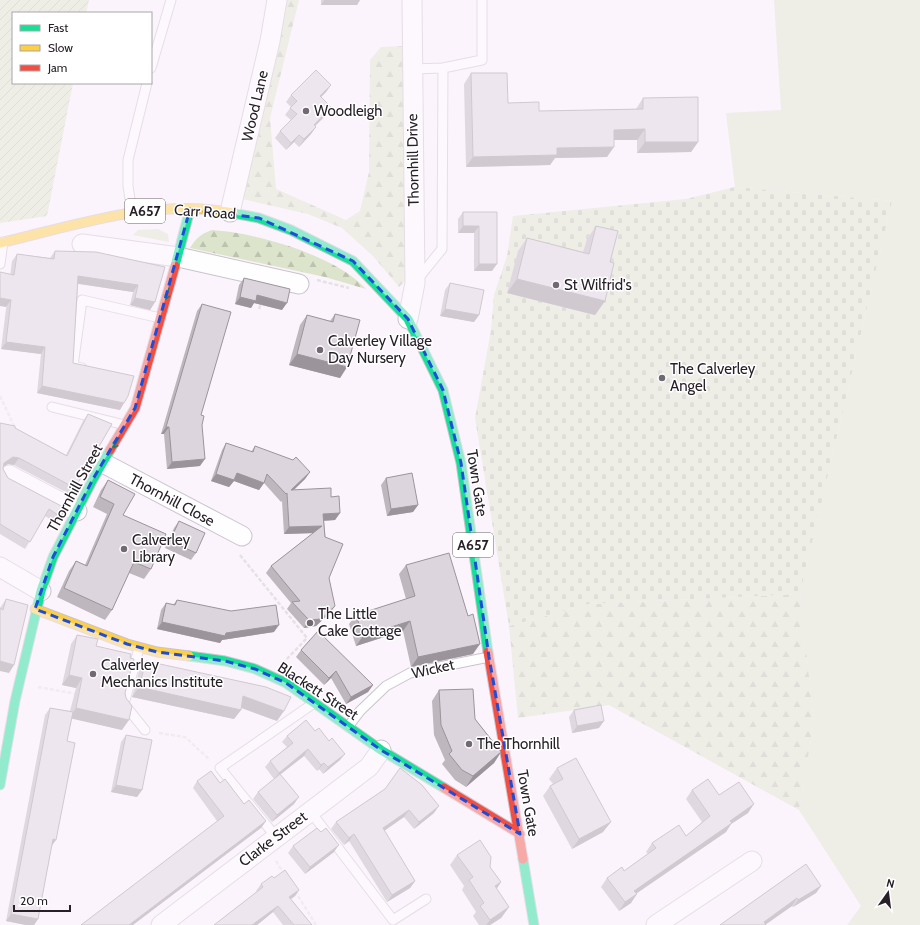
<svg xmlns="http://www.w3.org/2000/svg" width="920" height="925" font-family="Cabin,sans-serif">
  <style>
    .grass { fill: #dde4cc }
    .forest { fill: url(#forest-firs) }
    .cemetery { fill: url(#cemetery-stones) }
    .garden { fill: url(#garden-furrows) }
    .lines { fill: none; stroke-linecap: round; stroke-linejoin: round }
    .lane-casing { stroke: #cbc3cc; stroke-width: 11 }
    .street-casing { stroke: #cbc3cc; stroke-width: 21 }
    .fast-casing { stroke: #cbc3cc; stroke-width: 11 }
    .slow-casing { stroke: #cbc3cc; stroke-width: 11 }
    .jam-casing { stroke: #cbc3cc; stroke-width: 11 }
    .path { stroke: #e4e2e4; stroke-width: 2.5; stroke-dasharray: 4 2; stroke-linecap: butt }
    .lane { stroke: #fefdff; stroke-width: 9 }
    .street { stroke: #fefdff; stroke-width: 19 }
    .fast { stroke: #16e098; stroke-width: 9 }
    .slow { stroke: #ffcf43; stroke-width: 9 }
    .jam { stroke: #f24e42; stroke-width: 9 }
    .wall { fill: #beb7be }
    .shaded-wall { fill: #9b959b }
    .building { fill: #ddd5dd; stroke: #9b959b }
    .oneway { stroke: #1f8060 }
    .marked { fill: none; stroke: #1d4ed8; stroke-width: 3; stroke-dasharray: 8 5; stroke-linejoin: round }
    .poi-dot { fill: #726a73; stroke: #fff; stroke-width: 1.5 }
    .labels { text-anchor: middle; stroke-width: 3; stroke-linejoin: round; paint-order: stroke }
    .shield { fill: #fff; stroke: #686369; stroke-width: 1 }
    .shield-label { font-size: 14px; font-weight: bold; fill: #282029 }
    .street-label { font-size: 15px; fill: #282029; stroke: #fff }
    .poi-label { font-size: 15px; fill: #282029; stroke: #fff; text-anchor: start }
  </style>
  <defs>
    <pattern id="forest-firs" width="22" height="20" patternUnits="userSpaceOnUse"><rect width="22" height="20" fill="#dde4cc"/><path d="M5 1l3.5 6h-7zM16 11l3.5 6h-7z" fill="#bec3af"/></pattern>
    <pattern id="cemetery-stones" width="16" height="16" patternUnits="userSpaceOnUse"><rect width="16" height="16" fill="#dde4cc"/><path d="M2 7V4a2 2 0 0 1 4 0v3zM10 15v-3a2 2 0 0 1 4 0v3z" fill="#bec3af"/></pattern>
    <pattern id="garden-furrows" width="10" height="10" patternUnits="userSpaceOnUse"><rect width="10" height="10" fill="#dde4cc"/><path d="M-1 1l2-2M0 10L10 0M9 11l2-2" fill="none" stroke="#bec3af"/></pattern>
  </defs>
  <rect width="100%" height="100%" fill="#fbf4fc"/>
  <path class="grass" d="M774 0H920V925H847L861 906 799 810 814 722 800 594 892 201 735 187 726 113 781 110Z
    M158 229 168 234 169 242 133 235 138 230Z"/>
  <path class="forest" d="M283 0H299L270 118 276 189 346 220 360 211 369 172 370 60 381 47 403 46 406 280 399 287 373 256 342 228 308 214 238 198Z
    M212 230C257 233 335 255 366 289L325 277 190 248C196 238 201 234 212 230Z
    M800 594 814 722 799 810 609 705 518 718 509 626 589 604Z"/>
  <path class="cemetery" d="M735 187 892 201 800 594 589 604 509 626 475 418 491 330 494 295 507 256 513 216 686 199Z"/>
  <path class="garden" d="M0 0H89L86 13H13V83H73L47 216 0 223Z"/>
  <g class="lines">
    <g class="lane-casing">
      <path id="lane" d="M151 68 171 0
        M412 69 443 68
        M132 213 128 186V160L147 83
        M0 264 3 242
        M417 280 442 249 443 68 482 60V0
        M82 368 73 366 82 300 160 318
        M52 407 125 425
        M139 648 124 704 145 730
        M348 727 360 711 386 686 410 673 489 657
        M310 811 393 920 426 899
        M276 837 220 768 314 703"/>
    </g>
    <g class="street-casing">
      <path id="street" d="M230 212 270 41 277 0
        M82 244 178 257 299 284
        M408 319 415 283 412 0
        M103 463 242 536
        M9 475 77 511
        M0 567 41 591
        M161 925 369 767 381 750
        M656 925 752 861"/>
    </g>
    <g class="fast-casing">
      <path id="fast" d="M233 213 259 218 291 230 353 261 408 319 443 390 461 463 488 652
        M175 266 190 209
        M189 656 225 661 255 669 286 683 381 750 444 788
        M0 785 15 701 41 591 53 557 93 479 110 450
        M523 859 534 925"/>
    </g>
    <g class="slow-casing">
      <path id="slow" d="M0 243C73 226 157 197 233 213
        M35 609 127 644 157 652 189 656"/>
    </g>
    <g class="jam-casing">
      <path id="jam" d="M110 450 135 408 175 266
        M488 652 523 859
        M444 788 520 834"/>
    </g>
    <path class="path" d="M317 280 349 288
      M259 309 261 304
      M0 396 15 428
      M240 555 307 638 285 661
      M38 687 77 694
      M159 733 185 737 210 760
      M276 861 284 874
      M295 891 316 925"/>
    <use href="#lane" class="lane"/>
    <use href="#street" class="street"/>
    <use href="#fast" class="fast"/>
    <use href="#slow" class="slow"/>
    <use href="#jam" class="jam"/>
  </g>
  <path class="wall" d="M321 0H360L357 5H321Z
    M471 73 508 103 539 111 636 109 643 98 698 142 691 152 637 153V140H614L607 157 555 158 550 165 466 167 464 84Z
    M331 85 326 92 321 97 327 114 315 126 316 127 311 134 299 147 294 142 286 150 275 138 280 131 291 120 285 115 291 107 286 102 291 95Z
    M463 212H497L492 271H474V233H458V219Z
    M596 226 610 262 605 301 595 315 507 293 518 251 527 238 583 252 587 239Z
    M55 251 165 267 155 302 150 310 130 305 133 292 78 284 73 363 120 410 37 393 41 354 1 349 12 261 17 254 50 258Z
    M244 278 282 310 254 303 251 308 235 304 239 285Z
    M450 283 479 315 474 322 440 316 445 290Z
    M202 304 201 415 202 425 200 466 167 469 164 434H161L197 311Z
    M335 314 347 367 340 378 289 365 300 325 307 315 330 321Z
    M88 414 75 488 71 495 14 465 8 464 3 467V469L8 478 61 517 56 523 45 516 25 549 0 534V423L15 428 66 455 83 421Z
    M226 443 251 452 255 446 310 472 305 479 294 490 331 497 340 513 335 520 324 521 329 578 330 613 316 626 304 628 287 609 291 603 266 573 271 566 313 533 284 534 282 501 281 502 264 483 259 490 234 481 229 487 211 481 222 450Z
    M386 478 418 505 413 512 387 516 381 485Z
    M108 480 123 515 151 569 144 579 129 573 112 610 105 620 57 597 69 571 76 561 85 565 107 514 93 507 101 490Z
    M179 521 196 553 191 560 165 548 174 528Z
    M406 565 473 654 411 667 403 631 356 646 349 624 356 615 406 599 399 574Z
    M6 599 9 673 0 608Z
    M177 600 274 632 222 640 220 643 157 629 161 610 166 603 173 605Z
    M77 635 96 646 125 693 122 730 72 718 67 741 52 845 38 919 34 925H26L6 921 45 715 50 708 70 711 76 688 62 685 71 644Z
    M301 650 373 685 368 692 346 704 331 678 324 685 296 657Z
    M146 661 277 721 241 708V710L234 719 132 697 139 671Z
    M439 690 475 719 501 752 494 763 466 787 455 780 442 764 445 760 434 735 432 701Z
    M574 710 599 728 572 733 569 717Z
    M126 735 142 790 137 797 111 792 121 742Z
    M287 736 340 760 323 774 319 769 317 771 304 756 280 775 294 804 272 822 253 799 258 792 274 779 265 767 270 761 287 747 282 742Z
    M557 768 603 832 572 849 543 796 550 786 553 784 549 779Z
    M197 781 220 783 244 804 266 821 261 828 217 821 193 788Z
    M385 789 434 813 414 829 404 817 384 831 415 881 410 888 387 902 349 841 344 845 331 829 336 822Z
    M692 790 719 795 748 813 731 824 726 832 636 894 631 903 619 911 601 887 607 878 624 871 648 854 646 852 652 843 686 836 702 822 686 799Z
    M293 846 334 852 305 874 288 853Z
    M457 855 490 867 501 882 496 889 509 907 501 918 490 925H479L473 916 476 912 462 890 464 886 450 865Z
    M274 878 299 890 295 896 291 899 312 925H283L273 912 257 925H214L257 892 256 891 261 884Z
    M821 886 816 893 793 907 792 906 766 924 720 925Z"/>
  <path class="shaded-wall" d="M324 0H360L357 5H321Z
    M331 85 326 92 315 103 320 96Z
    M331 107 327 114 309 132 314 125Z
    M316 127 311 134 299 147 304 139Z
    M645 129 637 140H607L614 130Z
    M299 135 294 142 286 150 291 143Z
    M645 142H698L691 152 637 153Z
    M614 147 607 157 555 158 550 165 466 167 473 157 557 148Z
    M463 226H479L474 233H458Z
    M479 264H497L492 271H474Z
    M78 276 138 285 133 292 74 283Z
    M517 279 605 301 595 315 507 293Z
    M257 295 287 303 282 310 254 303 251 308 235 304 240 297Z
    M0 298 11 300 6 307 0 306Z
    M135 298 155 302 150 310 130 305Z
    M445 309 479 315 474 322 440 316Z
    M6 342 45 347 41 354 1 349Z
    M297 354 347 367 340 378 289 365Z
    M42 386 124 403 120 410 37 393Z
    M166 427H169L164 434H161Z
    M13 457 19 458 14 465 8 464 0 469 4 463Z
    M205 459 200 466 167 469 172 462Z
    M310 472 305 479 287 496 291 490Z
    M237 473 264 483 259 490 234 481 229 487 211 481 216 474Z
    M418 505 413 512 387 516 391 509Z
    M340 513 335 520 318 521 323 514Z
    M322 526 317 533 284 534 289 527Z
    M335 606 330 613 316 626 304 628 309 620Z
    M410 621 403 631 356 646 363 636Z
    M162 622 226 633 279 625 274 632 222 640 220 643 157 629Z
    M480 644 473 654 411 667 418 657Z
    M0 661 14 665 9 673 0 671Z
    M336 671 331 678 324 685 329 678Z
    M69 675 82 678 76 688 62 685Z
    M373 685 368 692 346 704 351 697Z
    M139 687 241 710 234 719 132 697Z
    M243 696 284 711 277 721 237 706Z
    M76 708 129 720 122 730 69 718Z
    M604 721 599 728 572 733 577 726Z
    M308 749 304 756 274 779 279 773Z
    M501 752 494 763 466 787 473 776Z
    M345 754 340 760 323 774 328 767Z
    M324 763 319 769 317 771 321 765Z
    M116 785 142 790 137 797 111 792Z
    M299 797 294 804 272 822 277 815Z
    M754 804 748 813 731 824 726 832 628 899 634 891 730 821Z
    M439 806 434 813 414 829 419 822Z
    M409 810 404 817 378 835 383 828Z
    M266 821 261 828 133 925H129Z
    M611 822 603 832 572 849 579 839Z
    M354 834 349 841 344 845 349 838Z
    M53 839 56 840 51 847Z
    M339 845 334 852 305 874 310 867Z
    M415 881 410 888 387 902 392 895Z
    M501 882 494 893 495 886Z
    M821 886 816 893 793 907 798 900Z
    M299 890 295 896 284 904 289 897Z
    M637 894 631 903 619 911 625 902Z
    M797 898 792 906 765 925 764 922Z
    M278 906 273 912 257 925H252Z
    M509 907 501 918 490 925H486L490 920Z
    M11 914 38 919 34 925H26L6 921Z"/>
  <path class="building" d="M316 70 331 85 320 96 331 107 314 125 316 127 304 139 299 135 291 143 280 131 297 114 290 108 297 101 291 95Z
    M471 73H507L508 103 539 102V111L643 109V98L698 97V142H645V129L614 130V147L557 148V155L473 157Z
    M463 212H497V264H479V226H463Z
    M596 226 618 231 610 262 614 263 605 301 517 279 527 238 589 254Z
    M55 251 96 252 165 267 155 302 135 298 138 285 78 276 73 363 134 376 128 396 124 403 42 386 45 347 6 342 11 300 0 298V272L14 275 17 254 54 259Z
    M244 278 290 289 287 303 257 295 256 301 240 297Z
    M450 283 484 290 479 315 445 309Z
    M202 304 231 312 201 415 204 416 202 425 205 459 172 462 169 427H166Z
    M335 314 360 320 347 367 297 354 307 315 333 322Z
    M88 414 112 424 75 488 19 458 13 457 4 463 3 469 8 478 65 508 61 517 49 509 30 542 0 524V423L15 426V428L67 456Z
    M226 443 253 452 255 446 293 460 296 457 310 472 291 490 331 488V497L339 496 340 513 323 514 325 537 343 544 329 578 335 606 321 619 309 620 292 602 300 601 271 566 322 526 289 527 287 493 286 494 267 474 264 483 237 473 234 480 216 474Z
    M412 473 418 505 391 509 386 478Z
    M108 480 135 494 123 515 166 534 151 569 134 562 112 610 64 588 76 561 87 566 114 504 100 497Z
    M179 521 205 533 196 553 170 541Z
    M449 553 468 616 473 614 480 644 418 657 410 621 363 636 356 615 415 596 406 565Z
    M6 599 28 605 14 665 0 661V608L3 610Z
    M177 600 231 611 276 605 279 625 226 633 225 636 162 622 166 603 175 605Z
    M318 631 373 685 351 697 336 671 329 678 301 650Z
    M77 635 98 639 96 646 131 654 130 658 134 659 125 693 126 698 132 706 129 720 76 708 82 678 69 675Z
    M146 661 266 687 291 697 284 711 243 696 241 710 139 687Z
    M473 689 475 719 501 752 473 776 462 770 449 754 452 751 441 725 439 690Z
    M601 705 604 721 577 726 574 710Z
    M50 708 73 712 67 741 75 743 56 840 53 839 38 919 11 914Z
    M306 720 315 731 319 728 329 741 332 738 345 754 328 767 324 763 321 765 308 749 279 773 270 761 293 743 287 736Z
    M126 735 152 740 142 790 116 785Z
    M576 758 611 822 579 839 550 786 563 779 557 768Z
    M400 768 422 785 439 806 419 822 409 810 383 828 415 881 392 895 354 834 349 838 336 822 385 789Z
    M211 771 220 783 225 779 244 804 249 800 266 821 129 925H81L224 816 197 781Z
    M280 774 299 797 277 815 258 792Z
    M708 779 719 795 739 782 754 804 730 821 732 823 634 891 637 894 625 902 607 878 622 867 624 871 656 848 652 843 679 825 686 836 710 816 692 790Z
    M317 828 321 832 326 828 339 845 310 867 293 846Z
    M480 840 491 857 490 867 501 882 495 886 509 907 490 920 480 906 484 903 469 880 473 877 457 855Z
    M806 864 821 886 798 900 797 898 764 922 766 925H720Z
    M285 870 299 890 289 897 312 925H294L278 906 252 925H214L263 887 261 884 272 876 274 878Z"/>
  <defs><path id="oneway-shaft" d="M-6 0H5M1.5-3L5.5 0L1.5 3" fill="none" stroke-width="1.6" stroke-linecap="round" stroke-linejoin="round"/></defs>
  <g class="oneway">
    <use href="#oneway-shaft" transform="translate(167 294) rotate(107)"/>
    <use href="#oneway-shaft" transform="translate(116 443) rotate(122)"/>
  </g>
  <path d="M0 0H920V925H0ZM190 209 259 218 353 261 408 319 443 390 461 463 489 657 520 834 381 750 286 683 255 669 225 661 157 652 127 644 35 609 53 557 93 479 135 408Z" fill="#fbf4fc" fill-opacity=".55" fill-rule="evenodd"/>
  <path class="marked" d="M190 209 259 218 353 261 408 319 443 390 461 463 489 657 520 834 381 750 286 683 255 669 225 661 157 652 127 644 35 609 53 557 93 479 135 408Z"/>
  <g class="poi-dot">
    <circle cx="306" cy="111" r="4"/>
    <circle cx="556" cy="285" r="4"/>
    <circle cx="320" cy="350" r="4"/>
    <circle cx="662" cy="378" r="4"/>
    <circle cx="124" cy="549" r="4"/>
    <circle cx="310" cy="623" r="4"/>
    <circle cx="93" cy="674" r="4"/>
    <circle cx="469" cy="744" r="4"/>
  </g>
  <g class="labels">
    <g class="shield">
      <rect x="125" y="199" width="40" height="24" rx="3"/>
      <rect x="453" y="533" width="40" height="24" rx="3"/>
    </g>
    <g class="shield-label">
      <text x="145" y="216">A657</text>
      <text x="473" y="550">A657</text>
    </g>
    <g class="street-label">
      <text transform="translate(255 106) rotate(-77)" y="5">Wood Lane</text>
      <text transform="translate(413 160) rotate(-91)" y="5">Thornhill Drive</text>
      <text transform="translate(205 212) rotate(4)" y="5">Carr Road</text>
      <text transform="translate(477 483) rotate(81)" y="5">Town Gate</text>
      <text transform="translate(75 488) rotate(-61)" y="5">Thornhill Street</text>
      <text transform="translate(172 500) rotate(28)" y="5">Thornhill Close</text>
      <text transform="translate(433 669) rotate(-13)" y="5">Wicket</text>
      <text transform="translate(318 691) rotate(33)" y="5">Blackett Street</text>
      <text transform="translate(528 803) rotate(80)" y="5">Town Gate</text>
      <text transform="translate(273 839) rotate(-37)" y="5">Clarke Street</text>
    </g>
    <g class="poi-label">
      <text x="314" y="116">Woodleigh</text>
      <text x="564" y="290">St Wilfrid's</text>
      <text x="328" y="346">Calverley Village<tspan x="328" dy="17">Day Nursery</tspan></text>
      <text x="670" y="374">The Calverley<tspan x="670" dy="17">Angel</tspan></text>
      <text x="132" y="545">Calverley<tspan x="132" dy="17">Library</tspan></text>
      <text x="318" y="619">The Little<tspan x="318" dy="17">Cake Cottage</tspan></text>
      <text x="101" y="670">Calverley<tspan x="101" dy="17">Mechanics Institute</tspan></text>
      <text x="477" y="749">The Thornhill</text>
    </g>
  </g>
  <rect x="12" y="12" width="140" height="72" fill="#ffffff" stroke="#a9a6a9"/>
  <rect x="20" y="25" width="20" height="6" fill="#16e098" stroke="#a9a6a9"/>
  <text x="48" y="32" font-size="12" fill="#282029">Fast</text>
  <rect x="20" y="45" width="20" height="6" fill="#ffcf43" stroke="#a9a6a9"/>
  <text x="48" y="52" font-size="12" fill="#282029">Slow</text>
  <rect x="20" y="65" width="20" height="6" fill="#f24e42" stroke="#a9a6a9"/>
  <text x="48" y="72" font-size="12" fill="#282029">Jam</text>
  <g transform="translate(888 893) rotate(14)" stroke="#ffffff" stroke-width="3" paint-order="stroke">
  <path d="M0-3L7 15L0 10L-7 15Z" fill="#282029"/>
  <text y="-6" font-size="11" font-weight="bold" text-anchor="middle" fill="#282029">N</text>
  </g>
  <path d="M14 905v6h56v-6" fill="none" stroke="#282029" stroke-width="2"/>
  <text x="20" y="905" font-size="12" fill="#282029" stroke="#ffffff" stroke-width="3" paint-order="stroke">20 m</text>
</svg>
